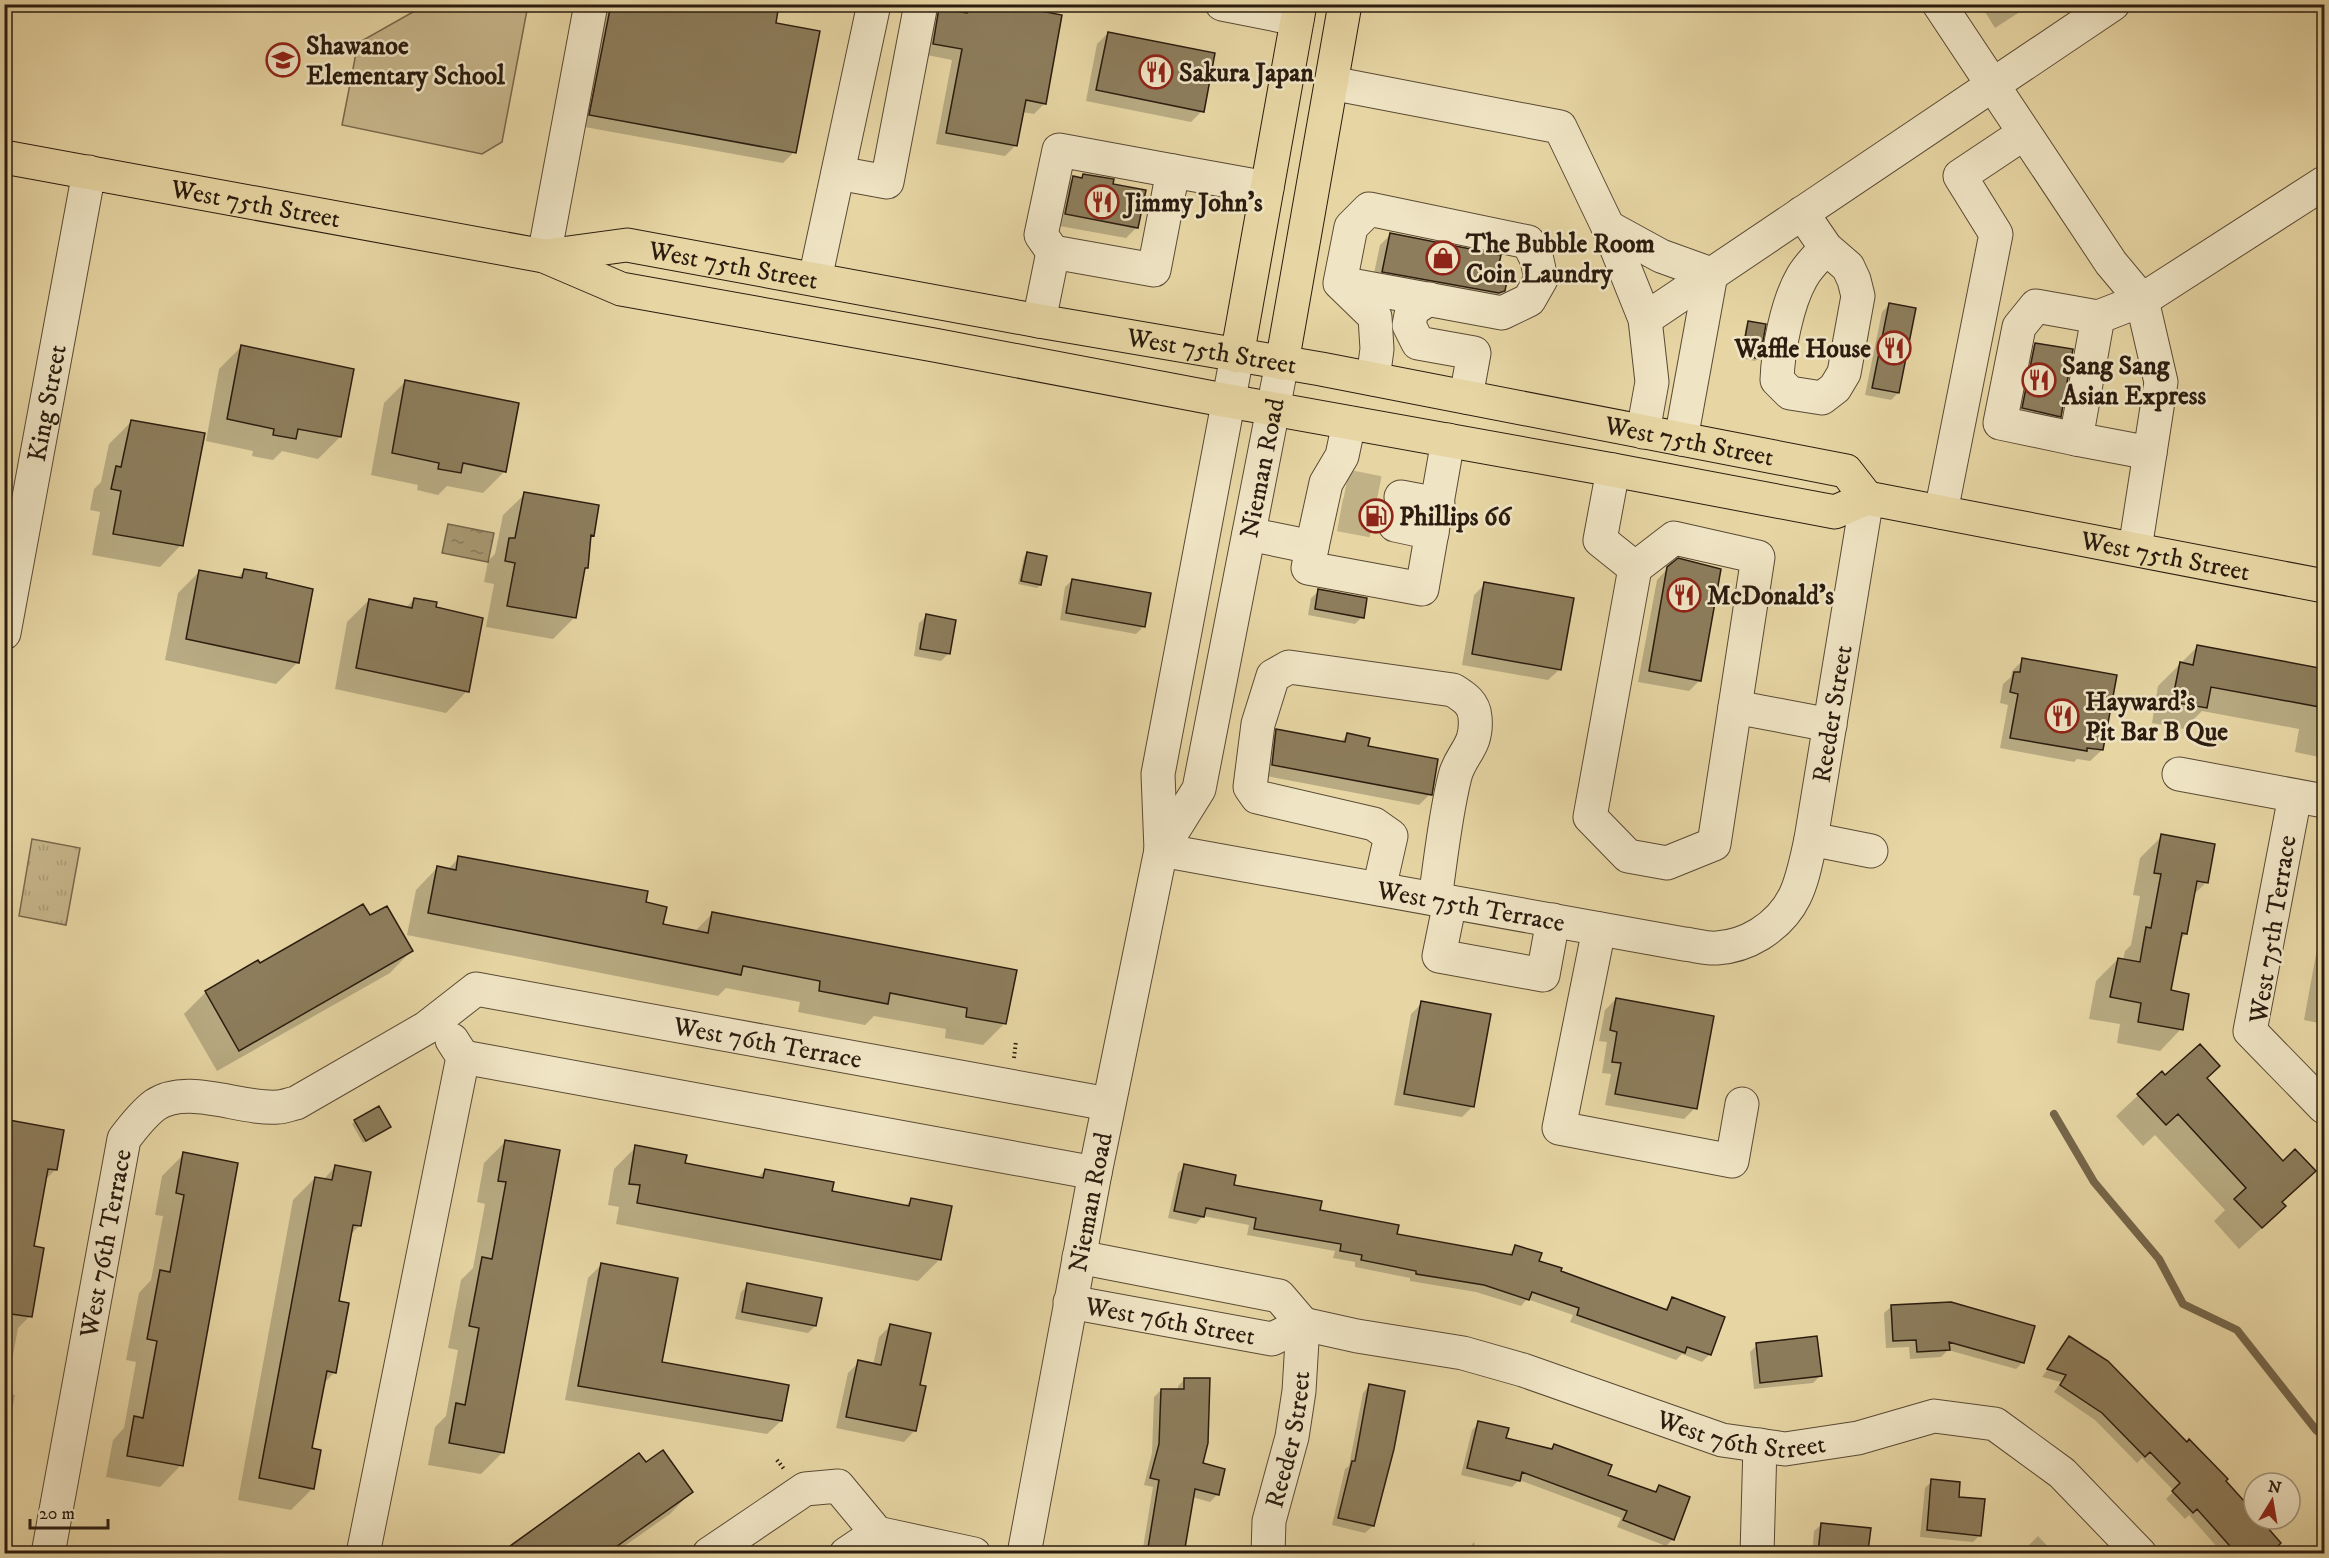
<svg xmlns="http://www.w3.org/2000/svg" width="2329" height="1558" font-family="'IM FELL DW Pica',serif">
  <style>
    .grass { fill: #c7b68b; stroke: #79694d; stroke-width: 1.5 }
    .park { fill: url(#park-tufts); stroke: #79694d; stroke-width: 1.5 }
    .water { fill: url(#water-ripples); stroke: #75664a; stroke-width: 1.5 }
    .shadow { fill: #0003 }
    .lines { fill: none; stroke-linecap: round; stroke-linejoin: round }
    .stream { stroke: #75664a; stroke-width: 8 }
    .building { fill: #8d7d5c; stroke: #2b1c0f; stroke-width: 1.5 }
    .minor-tunnel { stroke: #c1b186; stroke-width: 33; stroke-dasharray: 33 16; stroke-linecap: butt }
    .minor-casing { stroke: #5a4a34; stroke-width: 35 }
    .major-casing { stroke: #2b1c0f; stroke-width: 35 }
    .path { stroke: #2b1c0f; stroke-width: 4; stroke-dasharray: 1.5 3; stroke-linecap: butt }
    .minor { stroke: #efe4c4; stroke-width: 33 }
    .major { stroke: #e7d6a4; stroke-width: 33 }
    .labels { text-anchor: middle; stroke-width: 5; stroke-linejoin: round; paint-order: stroke }
    .poi-label { font-size: 26px; font-weight: bold; fill: #2b1c0f; stroke: #efe4c4; text-anchor: start }
    .street-label { font-size: 26px; fill: #2b1c0f; stroke: #efe4c4 }
  </style>
  <defs>
    <pattern id="park-tufts" width="24" height="20" patternUnits="userSpaceOnUse" patternTransform="scale(1.5)"><rect width="24" height="20" fill="#c7b68b"/><path d="M3 7l-1-3M5 7V3M7 7l1-3M15 17l-1-3M17 17v-4M19 17l1-3" fill="none" stroke="#ab9c77"/></pattern>
    <pattern id="water-ripples" width="26" height="14" patternUnits="userSpaceOnUse" patternTransform="scale(1.5)"><rect width="26" height="14" fill="#a79771"/><path d="M2 4q2-2 4 0t4 0M15 11q2-2 4 0t4 0" fill="none" stroke="#887a5b"/></pattern>
  </defs>
  <rect width="100%" height="100%" fill="#e7d6a4"/>
  <filter id="stains"><feTurbulence type="fractalNoise" baseFrequency=".00333" numOctaves="4"/><feColorMatrix values="0 0 0 0 .2 0 0 0 0 .09 0 0 0 0 .02 0 0 0 .5 -.17"/></filter>
  <radialGradient id="worn" r=".72"><stop offset=".6" stop-color="#630" stop-opacity="0"/><stop offset="1" stop-color="#630" stop-opacity=".3"/></radialGradient>
  <path class="grass" d="M427 4 528 5 502 142 482 154 342 125 358 43Z"/>
  <path class="park" d="M32 839 80 848 66 925 19 916Z"/>
  <path class="water" d="M448 524 494 533 488 562 442 553Z"/>
  <path class="shadow" d="M602 4H777L774 24 794 152 783 163 579 126Z
    M966 4H996L1045 103 1034 114 1022 112 1016 145 1005 156 936 144 952 60 922 54 929 21 940 10 959 13Z
    M1980 4H2032L1995 28Z
    M1108 33 1202 111 1191 122 1086 101 1097 44Z
    M1084 175 1112 185 1137 227 1126 238 1054 225 1062 189 1073 178 1080 179Z
    M1391 234 1496 269 1503 290 1492 302 1372 283 1380 245Z
    M1889 305 1898 393 1891 400 1865 395 1882 312Z
    M1749 323 1759 358 1755 361 1740 358 1746 326Z
    M2035 344 2060 416 2049 427 2012 419 2024 356Z
    M241 347 340 437 318 459 282 451 273 460 252 456 253 451 206 441 219 369Z
    M406 381 505 471 483 493 447 486 438 495 417 490 418 485 371 475 384 403Z
    M131 422 181 545 160 567 92 555 100 512 90 510 94 489 101 482 109 444Z
    M525 494 592 535 589 538 586 568 583 571 575 617 553 639 486 627 494 584 484 582 488 561 495 554 503 515Z
    M1027 554 1040 585 1037 588 1018 584 1024 557Z
    M1668 568 1700 680 1689 691 1638 682 1657 580Z
    M245 570 265 580 298 662 276 684 165 660 178 593 200 571 236 579Z
    M1072 580 1143 627 1136 634 1060 620 1065 587Z
    M1485 584 1560 669 1548 680 1462 665 1474 595Z
    M1319 591 1362 617 1355 624 1308 615 1311 598Z
    M414 599 467 691 446 713 335 689 347 622 369 600 406 608Z
    M927 616 948 654 941 661 914 656 919 623Z
    M2197 647 2324 671V758L2295 752 2299 729 2202 711 2184 729 2152 723 2158 686Z
    M2023 660 2102 750 2090 761 2077 759 2074 762 2000 748 2008 705 2000 703 2003 684 2011 677 2012 671Z
    M1277 731 1340 743 1347 735 1430 794 1419 805 1261 775 1266 742Z
    M2162 836 2207 882 2193 895 2186 934 2179 940 2170 992 2181 1029 2160 1051 2117 1043 2120 1024 2089 1019 2096 981 2118 959 2123 960 2125 951 2131 945 2140 896 2133 895 2140 858Z
    M459 858 644 904 662 926 694 932 712 914 1015 971 1005 1023 983 1045 945 1038 946 1029 874 1016 865 1025 798 1012 800 1002 726 988 718 996 407 935 416 890 437 868 447 870Z
    M2324 911V1024L2304 1020Z
    M369 917 411 951 390 973 217 1071 184 1014 206 992 259 965Z
    M1616 999 1695 1108 1684 1119 1605 1105 1611 1074 1602 1073 1607 1042 1599 1041 1605 1010Z
    M1422 1003 1473 1106 1462 1117 1394 1105 1411 1014Z
    M2162 1073 2283 1163 2314 1171 2281 1203 2262 1228 2239 1249 2214 1221 2225 1210 2155 1135 2143 1146 2116 1116Z
    M355 1121 389 1127 363 1143 352 1124Z
    M10 1122 55 1170 45 1180 32 1247 30 1316 18 1328 6 1393 15 1395 4 1448V1127Z
    M506 1141 558 1151 503 1452 481 1474 428 1465 435 1427 446 1416 458 1350 448 1348 461 1280 473 1268 485 1204 477 1202 484 1163Z
    M636 1147 684 1165 757 1178 765 1170 830 1193 904 1207 911 1200 940 1259 918 1281 616 1224 619 1207 608 1205 614 1169Z
    M184 1154 236 1164 181 1465 160 1487 106 1477 113 1440 124 1428 136 1362 126 1360 139 1293 151 1280 163 1216 155 1215 162 1176Z
    M1185 1166 1232 1186 1395 1235 1508 1255 1516 1246 1538 1262 1559 1272 1664 1310 1672 1299 1710 1354 1702 1362 1682 1354 1676 1360 1570 1322 1573 1315 1527 1299 1521 1306 1476 1292 1410 1281V1278L1355 1267V1262L1333 1258 1335 1251 1247 1235 1249 1225 1203 1216 1196 1224 1168 1218 1178 1173Z
    M335 1167 360 1225 349 1236 337 1303 335 1372 323 1384 311 1449 313 1488 291 1510 238 1500 293 1200 315 1178 323 1180Z
    M601 1265 660 1363 781 1421 767 1434 565 1400 588 1278Z
    M748 1285 815 1326 808 1333 735 1319 741 1292Z
    M1892 1306 2023 1362 2016 1369 1948 1350 1941 1357 1910 1359 1909 1347 1886 1348 1884 1313Z
    M890 1326 918 1386 915 1430 904 1442 836 1428 848 1373 859 1362 873 1365 879 1337Z
    M2070 1338 2254 1514 2268 1554H2223L2189 1515 2185 1519 2166 1499 2174 1491 2142 1458 2137 1463 2095 1420 2054 1392 2061 1382 2042 1377Z
    M1757 1345 1820 1376 1813 1383 1754 1389 1750 1352Z
    M1185 1379 1201 1464 1217 1495 1210 1502 1192 1497 1182 1554H1142L1153 1487 1144 1485 1152 1453 1154 1397 1161 1390 1178 1391V1386Z
    M1370 1385 1373 1526 1365 1533 1332 1525 1345 1469 1349 1466 1363 1393Z
    M1479 1423 1505 1439 1549 1450 1554 1446 1606 1475 1653 1493 1659 1487 1673 1539 1666 1546 1617 1527 1621 1518 1519 1480 1512 1487 1461 1475 1472 1430Z
    M645 1464 691 1492 670 1514 613 1554H501Z
    M1932 1481 1957 1498 1980 1535 1973 1542 1920 1537 1925 1488Z
    M1822 1524 1867 1551 1864 1554H1812L1814 1531Z
    M2038 1536 2055 1554H2020Z
    M1474 1542 1477 1554H1441L1471 1546Z"/>
  <g class="lines">
    <path class="stream" d="M2054 1114 2094 1182 2159 1259 2183 1304 2237 1330 2316 1430 2324 1436"/>
  </g>
  <path class="building" d="M611 4H779L776 23 820 31 796 153 589 115Z
    M969 4H1004L1062 15 1046 104 1026 100 1017 146 946 133 962 49 933 44 939 8 967 13Z
    M1108 32 1215 53 1204 112 1096 90Z
    M1083 174 1114 179 1113 184 1146 190 1138 228 1065 214 1073 176 1082 178Z
    M1390 233 1501 255 1498 268 1509 271 1505 291 1499 293 1382 272Z
    M1889 303 1916 308 1899 393 1872 388Z
    M1748 321 1766 324 1760 359 1742 355Z
    M2035 343 2073 349 2061 417 2022 408Z
    M241 345 354 369 341 437 298 429 296 439 273 435 274 429 227 419Z
    M405 380 519 403 506 472 463 463 461 473 438 469 439 463 392 453Z
    M131 420 205 433 183 546 113 534 121 491 111 489 116 466 121 467Z
    M524 492 599 505 594 536 591 535 588 568H585L576 618 507 606 515 563 505 561 509 538H515Z
    M1027 552 1047 556 1041 585 1021 581Z
    M1678 558 1721 569 1701 681 1649 671 1667 567Z
    M244 569 267 573 266 578 313 589 299 663 186 639 199 570 242 578Z
    M1072 579 1151 593 1145 627 1066 613Z
    M1484 582 1574 598 1561 670 1472 654Z
    M1318 589 1367 598 1364 618 1315 609Z
    M414 598 437 602 436 607 483 618 469 692 356 668 369 599 412 608Z
    M926 614 956 620 950 654 920 649Z
    M2197 645 2325 669V708L2211 687 2207 708 2172 702 2180 662 2193 665Z
    M2022 658 2117 675 2103 750 2087 748V751L2010 738 2018 694 2010 692 2014 672H2020Z
    M1276 729 1345 742 1347 733 1370 738 1368 746 1438 759 1432 795 1272 765Z
    M2161 834 2215 844 2208 883 2197 881 2187 934 2182 933 2171 990 2189 994 2183 1030 2138 1022 2141 1003 2110 997 2118 958 2140 962 2146 927 2151 928 2161 874 2154 873Z
    M458 856 648 891 646 902 667 907 663 924 708 933 712 912 1017 970 1006 1024 966 1017 967 1008 890 993 888 1004 819 991 820 981 743 966 741 975 428 913 437 866 456 870Z
    M363 904 370 915 387 906 413 951 239 1051 205 991 258 960 260 963Z
    M1616 998 1714 1016 1697 1109 1615 1094 1621 1063 1612 1062 1617 1032 1610 1030Z
    M1421 1001 1491 1014 1474 1107 1404 1094Z
    M2200 1044 2220 1066 2207 1078 2283 1161 2295 1149 2316 1171 2282 1202 2286 1206 2262 1228 2234 1199 2246 1188 2178 1114 2166 1125 2137 1094 2162 1071 2165 1075Z
    M379 1106 391 1127 366 1141 354 1120Z
    M9 1120 64 1130 57 1170 48 1169 34 1246 44 1248 32 1317 4 1313V1145Z
    M505 1140 560 1150 504 1453 449 1443 456 1403 465 1405 479 1328 469 1326 482 1257 492 1259 506 1182 498 1181Z
    M635 1145 687 1155 685 1163 763 1178 765 1169 834 1182 832 1191 909 1206 911 1198 952 1206 941 1260 637 1203 640 1185 629 1184Z
    M183 1152 238 1163 183 1466 127 1456 134 1416 143 1418 157 1341 147 1339 160 1270 170 1272 184 1195 176 1193Z
    M1184 1164 1236 1175 1234 1185 1322 1201 1320 1210 1399 1225 1397 1234 1512 1255 1515 1245 1542 1253 1539 1261 1562 1268 1561 1271 1667 1310 1672 1297 1725 1317 1711 1355 1687 1347 1685 1353 1577 1315 1579 1308 1532 1292 1529 1300 1484 1285 1416 1274V1271L1361 1260 1362 1255 1340 1251 1341 1244 1254 1229 1256 1218 1206 1208 1204 1217 1174 1211Z
    M335 1165 371 1172 361 1226 353 1225 339 1301 349 1303 336 1373 327 1371 312 1448 321 1450 314 1489 259 1478 315 1177 332 1180Z
    M601 1263 678 1278 662 1362 789 1385 782 1421 578 1386Z
    M747 1283 822 1298 816 1326 742 1312Z
    M1951 1302 2035 1326 2024 1363 1949 1342 1950 1350 1917 1352 1916 1340 1893 1341 1891 1305Z
    M890 1324 931 1333 920 1385 926 1386 916 1431 846 1417 858 1360 881 1365Z
    M1817 1336 1822 1376 1760 1383 1756 1343Z
    M2069 1336 2108 1361 2187 1442 2189 1439 2228 1479 2226 1481 2254 1512V1519H2260L2281 1543 2270 1554H2237L2197 1509 2193 1513 2172 1491 2180 1483 2150 1452 2145 1457 2102 1413 2060 1385 2066 1375 2047 1369Z
    M1184 1378H1210L1208 1443 1203 1463 1225 1469 1219 1495 1195 1489 1184 1554H1147L1159 1480 1150 1478 1159 1444 1161 1389H1184Z
    M1369 1384 1405 1391 1394 1449 1374 1526 1338 1518 1352 1461H1355Z
    M1478 1421 1509 1428 1506 1438 1552 1449 1554 1444 1612 1465 1608 1475 1656 1492 1659 1485 1690 1497 1674 1540 1623 1520 1627 1511 1522 1472 1520 1481 1467 1468Z
    M663 1450 693 1492 606 1554H499L639 1453 646 1462Z
    M1931 1479 1960 1482 1959 1497 1985 1499 1981 1536 1927 1530Z
    M1821 1523 1871 1528 1868 1551 1854 1549V1554H1818Z"/>
  <g class="lines">
    <path class="minor-tunnel" d="M1346 486 1401 497
      M1340 515 1395 525"/>
    <g class="minor-casing">
      <g id="minor">
        <path d="M1222 4 1297 19"/>
        <path d="M1939 4 2111 263 2142 300 2161 382 2135 549"/>
        <path d="M1331 83 1560 127 1608 227 1645 319 1652 382 1643 432"/>
        <path d="M838 173 887 182 921 4"/>
        <path d="M1802 213 1826 248 1848 267 1854 280 1858 296 1844 373 1835 388 1822 398 1790 393 1777 380C1778 350 1787 303 1802 277 1808 266 1818 257 1826 248"/>
        <path d="M1608 227 1661 256 1711 274"/>
        <path d="M1053 252 1041 235 1059 150 1173 171"/>
        <path d="M544 256 591 4"/>
        <path d="M815 279 874 4"/>
        <path d="M1340 283 1502 313 1529 300 1541 279 1537 260 1528 242 1369 209 1351 227 1340 283 1375 317 1377 349 1373 379"/>
        <path d="M1429 299 1412 310 1409 325 1418 343 1474 353 1466 397"/>
        <path d="M1645 319 2113 4"/>
        <path d="M1039 321 1053 252 1154 270 1173 171 1267 188"/>
        <path d="M1681 439 1711 274"/>
        <path d="M2076 439 2000 423 2019 327 2036 306 2098 317"/>
        <path d="M2150 453 2076 439 2098 317 2142 300 2324 183"/>
        <path d="M1613 470 1600 540 1635 568"/>
        <path d="M1401 497 1438 504"/>
        <path d="M1941 512 1996 234 1960 176 2023 134"/>
        <path d="M1395 525 1432 533"/>
        <path d="M1249 534 1312 547 1326 483 1342 456 1349 423"/>
        <path d="M1674 538 1758 557 1714 844 1667 863 1628 856 1590 817 1635 568Z"/>
        <path d="M1312 547 1308 568 1422 589 1448 440"/>
        <path id="s1" d="M4 633 89 172"/>
        <path d="M1735 707 1830 725"/>
        <path d="M2179 774 2324 801"/>
        <path d="M2295 796 2250 1031 2324 1107"/>
        <path d="M1811 839 1871 851"/>
        <path id="s2" d="M1161 850 1684 944C1695 945 1706 949 1717 948 1733 947 1747 942 1760 934 1798 910 1802 880 1811 839L1867 498"/>
        <path id="s3" d="M1161 850 1199 789 1282 363"/>
        <path d="M1379 889 1391 836 1374 824 1257 797 1250 787 1258 724 1273 676 1289 667 1453 690C1464 697 1474 703 1475 717 1478 747 1461 753 1455 776 1445 816 1441 858 1435 899"/>
        <path d="M1450 902 1439 956 1543 975 1553 920"/>
        <path d="M1599 929 1559 1128 1732 1161 1742 1104"/>
        <path d="M463 1057 1095 1173"/>
        <path d="M1079 1257 1279 1296 1303 1324"/>
        <path id="s4" d="M1070 1302 1272 1339 1303 1324 1357 1336 1463 1353 1523 1370 1722 1440 1785 1449 1858 1438 1934 1416 1995 1424 2062 1473 2140 1554"/>
        <path id="s5" d="M48 1554 124 1139C133 1127 143 1114 155 1105 188 1083 241 1110 278 1107 284 1107 290 1104 296 1103L426 1028 476 989 1108 1104"/>
        <path d="M363 1554 463 1057 452 1040"/>
        <path d="M709 1554 805 1489 838 1486 877 1533 974 1554"/>
        <path d="M846 1554 877 1533"/>
        <path id="s6" d="M1024 1554 1095 1173 1161 850 1158 774 1237 356"/>
        <path id="s7" d="M1268 1554 1269 1521 1292 1437 1299 1391 1303 1324"/>
        <path d="M1757 1554 1760 1445"/>
      </g>
    </g>
    <g class="major-casing">
      <g id="major">
        <path id="s8" d="M4 157 544 256 621 289 934 345 1229 401 1613 470 1835 512 1867 498 2324 586"/>
        <path id="s9" d="M546 256 627 245 1039 321 1321 369 1846 471 1867 498"/>
        <path d="M1237 356 1300 4"/>
        <path d="M1282 363 1345 4"/>
      </g>
    </g>
    <path class="path" d="M1014 1058 1016 1041
      M777 1460 784 1469"/>
    <use href="#minor" class="minor"/>
    <use href="#major" class="major"/>
  </g>
  <defs>
    <g id="school-ring" transform="scale(1.725)"><circle r="9.5" fill="#efe4c4" stroke="#8f2418" stroke-width="1.5"/><path d="M0-5L7-2L0 1L-7-2ZM-4 1L0 2.5L4 1V4Q0 6-4 4Z" fill="#8f2418"/></g>
    <g id="restaurant-ring" transform="scale(1.725)"><circle r="9.5" fill="#efe4c4" stroke="#8f2418" stroke-width="1.5"/><path d="M-5-6h1v4h1v-4h1v4h1v-4h1v5L-1.5 .5V6h-2V.5L-5-1ZM5-6V6H3V1.5H1.5Q1.5-4 5-6Z" fill="#8f2418"/></g>
    <g id="shop-ring" transform="scale(1.725)"><circle r="9.5" fill="#efe4c4" stroke="#8f2418" stroke-width="1.5"/><path d="M-5-2.5h2.3a2.7 3.5 0 0 1 5.4 0H5L5.5 6h-11ZM-1.5-2.5h3a1.5 2.3 0 0 0-3 0Z" fill="#8f2418"/></g>
    <g id="fuel-ring" transform="scale(1.725)"><circle r="9.5" fill="#efe4c4" stroke="#8f2418" stroke-width="1.5"/><path d="M-5.5-6h7V0h2V4h1.3V-2.5L3-4.5l.8-.8L6-3V5H2.5V1h-1V6h-7ZM-4.2-4.7v3.2H.2V-4.7Z" fill="#8f2418"/></g>
  </defs>
  <g fill-rule="evenodd">
    <use href="#school-ring" x="283" y="60"/>
    <use href="#restaurant-ring" x="1156" y="72"/>
    <use href="#restaurant-ring" x="1102" y="202"/>
    <use href="#shop-ring" x="1443" y="258"/>
    <use href="#restaurant-ring" x="1894" y="348"/>
    <use href="#restaurant-ring" x="2039" y="380"/>
    <use href="#fuel-ring" x="1376" y="516"/>
    <use href="#restaurant-ring" x="1684" y="595"/>
    <use href="#restaurant-ring" x="2062" y="716"/>
  </g>
  <g class="labels">
    <g class="poi-label">
      <text x="306" y="54">Shawanoe<tspan x="306" dy="30">Elementary School</tspan></text>
      <text x="1179" y="81">Sakura Japan</text>
      <text x="1125" y="211">Jimmy John's</text>
      <text x="1466" y="252">The Bubble Room<tspan x="1466" dy="30">Coin Laundry</tspan></text>
      <text x="1871" y="357" text-anchor="end">Waffle House</text>
      <text x="2062" y="374">Sang Sang<tspan x="2062" dy="30">Asian Express</tspan></text>
      <text x="1399" y="525">Phillips 66</text>
      <text x="1707" y="604">McDonald's</text>
      <text x="2085" y="710">Hayward's<tspan x="2085" dy="30">Pit Bar B Que</tspan></text>
    </g>
    <g class="street-label">
      <text dy="9" stroke="none"><textPath href="#s8" startOffset="256">West 75th Street</textPath></text>
      <text dy="9" stroke="none"><textPath href="#s9" startOffset="190">West 75th Street</textPath></text>
      <text dy="9" stroke="none"><textPath href="#s9" startOffset="676">West 75th Street</textPath></text>
      <text dy="9" stroke="none"><textPath href="#s1" startOffset="234">King Street</textPath></text>
      <text dy="9" stroke="none"><textPath href="#s9" startOffset="1162">West 75th Street</textPath></text>
      <text dy="9" stroke="none"><textPath href="#s3" startOffset="399">Nieman Road</textPath></text>
      <text dy="9" stroke="none"><textPath href="#s8" startOffset="2206">West 75th Street</textPath></text>
      <text dy="9" stroke="none"><textPath href="#s2" startOffset="849">Reeder Street</textPath></text>
      <text dy="9" stroke="none"><textPath href="#s2" startOffset="315">West 75th Terrace</textPath></text>
      <text transform="translate(2272 929) rotate(-81)" y="9">West 75th Terrace</text>
      <text dy="9" stroke="none"><textPath href="#s5" startOffset="1122">West 76th Terrace</textPath></text>
      <text dy="9" stroke="none"><textPath href="#s6" startOffset="358">Nieman Road</textPath></text>
      <text dy="9" stroke="none"><textPath href="#s5" startOffset="316">West 76th Terrace</textPath></text>
      <text dy="9" stroke="none"><textPath href="#s4" startOffset="102">West 76th Street</textPath></text>
      <text dy="9" stroke="none"><textPath href="#s4" startOffset="694">West 76th Street</textPath></text>
      <text dy="9" stroke="none"><textPath href="#s7" startOffset="117">Reeder Street</textPath></text>
    </g>
  </g>
  <rect width="2329" height="1558" fill="none" stroke="#e7d6a4" stroke-width="24"/>
  <rect x="6" y="6" width="2317" height="1546" fill="none" stroke="#2b1c0f" stroke-width="3"/>
  <rect x="12" y="12" width="2305" height="1534" fill="none" stroke="#2b1c0f" stroke-width="1.5"/>
  <g transform="translate(2272 1501) rotate(11)"><circle r="28" fill="#efe4c4" stroke="#a1947c" stroke-width="1.5"/>
  <path d="M0-4.5L10 22L0 15L-10 22Z" fill="#8f2418"/>
  <text y="-9" font-size="16" font-weight="bold" text-anchor="middle" fill="#2b1c0f">N</text>
  </g>
  <path d="M30 1519v9h78v-9" fill="none" stroke="#2b1c0f" stroke-width="3"/>
  <text x="39" y="1519" font-size="18" fill="#2b1c0f" stroke="#efe4c4" stroke-width="4.5" paint-order="stroke">20 m</text>
  <rect width="100%" height="100%" filter="url(#stains)"/>
  <rect width="100%" height="100%" fill="url(#worn)"/>
</svg>
